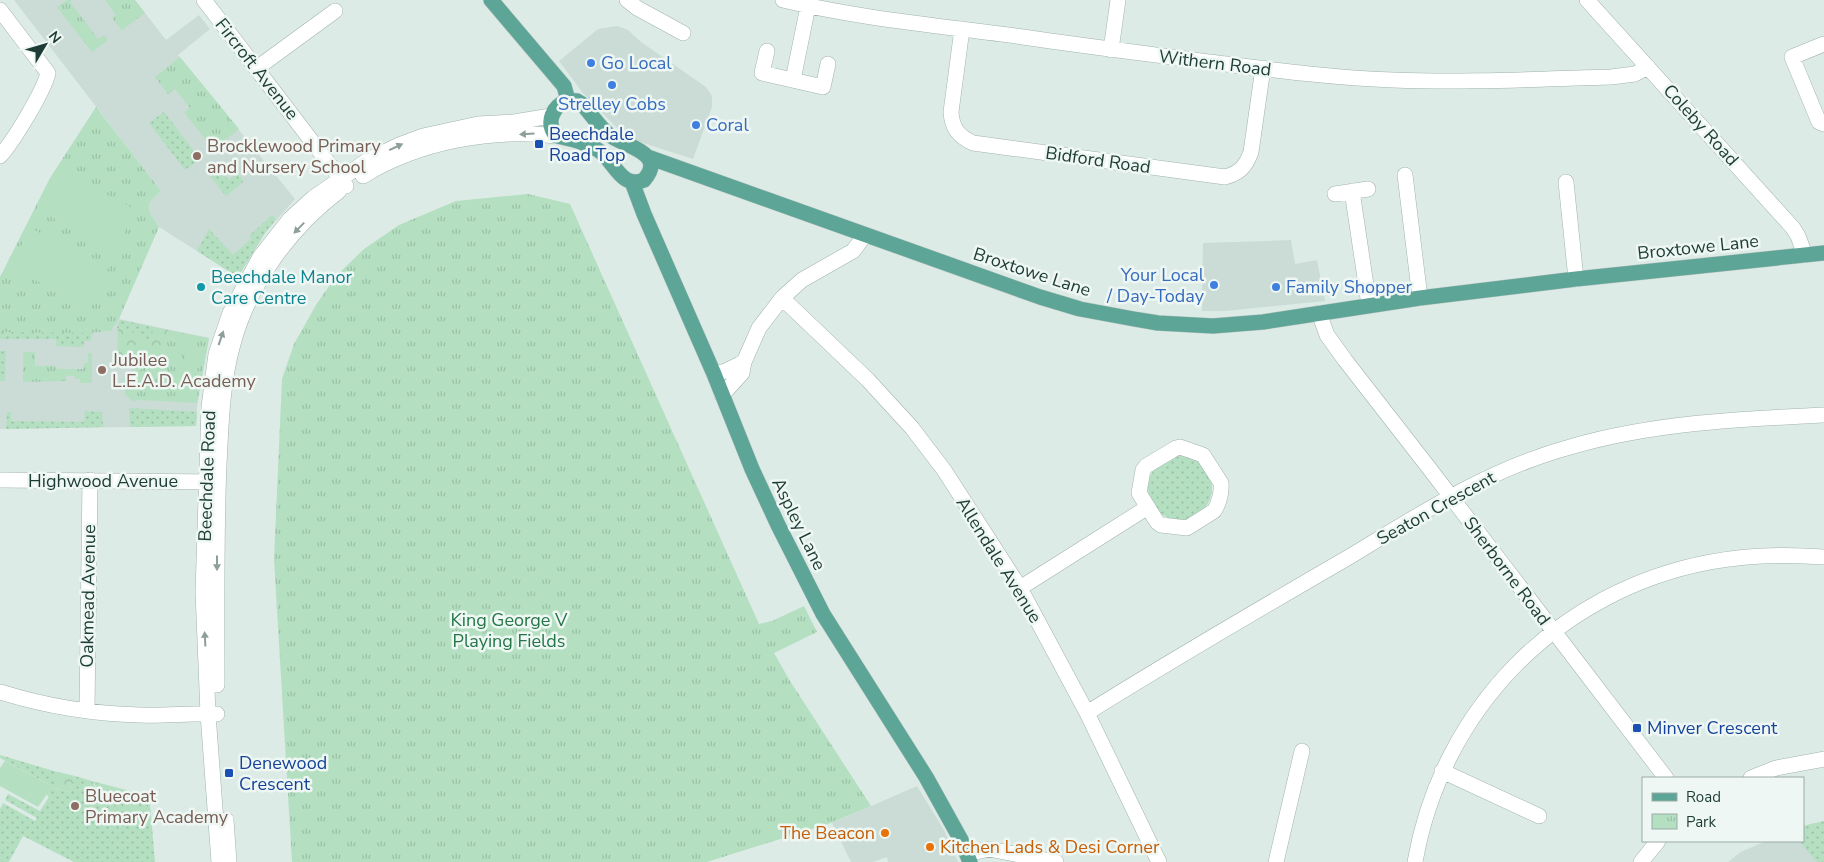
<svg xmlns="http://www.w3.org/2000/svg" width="1824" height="862" font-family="'Nunito Sans',sans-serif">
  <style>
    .built { fill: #cbdbd5 }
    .grass { fill: url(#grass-dots) }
    .forest { fill: url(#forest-crowns) }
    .park { fill: url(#park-tufts) }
    .garden { fill: #b4dfc1 }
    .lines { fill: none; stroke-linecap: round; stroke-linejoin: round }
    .minor-casing { stroke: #a0b3ad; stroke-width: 16 }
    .major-casing { stroke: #c0c8c6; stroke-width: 16 }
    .minor { stroke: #fff; stroke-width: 15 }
    .major { stroke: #5da596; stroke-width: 15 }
    .oneway { fill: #8e9e9a }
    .shop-dot { fill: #3f7fe0; stroke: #eef7f3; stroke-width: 2 }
    .transit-dot { fill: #1a4fb4; stroke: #eef7f3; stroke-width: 2 }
    .education-dot { fill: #8d6e63; stroke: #eef7f3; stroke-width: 2 }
    .culture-dot { fill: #0f9aa8; stroke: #eef7f3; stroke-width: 2 }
    .food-dot { fill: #e8710a; stroke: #eef7f3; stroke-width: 2 }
    .labels { text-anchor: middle; stroke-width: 5; stroke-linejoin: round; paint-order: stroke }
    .shop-label { font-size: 18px; fill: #366cbe; stroke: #eef7f3; text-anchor: start }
    .street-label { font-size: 18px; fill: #1d3c35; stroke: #eef7f3 }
    .transit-label { font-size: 18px; fill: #164399; stroke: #eef7f3; text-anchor: start }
    .education-label { font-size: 18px; fill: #785e54; stroke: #eef7f3; text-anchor: start }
    .culture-label { font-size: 18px; fill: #0d838f; stroke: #eef7f3; text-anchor: start }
    .park-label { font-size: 18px; fill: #247648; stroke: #eef7f3 }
    .food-label { font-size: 18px; fill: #c56008; stroke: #eef7f3; text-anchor: end }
  </style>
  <defs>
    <pattern id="grass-dots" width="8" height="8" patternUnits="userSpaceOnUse" patternTransform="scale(1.25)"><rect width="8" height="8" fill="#b4dfc1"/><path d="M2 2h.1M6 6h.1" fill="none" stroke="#9ac0a6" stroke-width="1.8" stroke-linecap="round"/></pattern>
    <pattern id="forest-crowns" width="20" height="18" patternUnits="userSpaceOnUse" patternTransform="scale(1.25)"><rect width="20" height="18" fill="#b4dfc1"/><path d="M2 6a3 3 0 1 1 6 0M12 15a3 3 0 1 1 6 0" fill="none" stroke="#9ac0a6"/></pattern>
    <pattern id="park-tufts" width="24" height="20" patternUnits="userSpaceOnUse" patternTransform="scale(1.25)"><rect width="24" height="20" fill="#b4dfc1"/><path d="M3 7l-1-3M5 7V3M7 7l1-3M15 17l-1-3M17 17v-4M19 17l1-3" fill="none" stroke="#9ac0a6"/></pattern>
  </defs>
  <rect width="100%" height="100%" fill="#ddebe6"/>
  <path class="built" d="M14 0H135L166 40 199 15 210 29 178 55 295 199 265 233 238 277 159 227 150 213 149 203 161 191Z
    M617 26 628 30 641 42 706 87 712 96V107L693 159 640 142 619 130 583 93 559 61 598 29Z
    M1291 240 1295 264 1317 260 1325 301 1225 311H1202L1203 243Z
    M119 319 209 338 197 407 196 426 0 429V332L90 333 111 331Z
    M917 786 944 830 958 862H888L887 857 873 862H851L832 823Z
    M1824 821V862H1728L1741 852 1766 841H1803V826Z"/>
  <path class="grass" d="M164 112 200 159 185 170 149 123Z
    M218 168 229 180 237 173 244 181 226 196 209 175Z
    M272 215 276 219 265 233 238 277 197 251 209 229 233 255 251 239 249 236Z
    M120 320 154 327 151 339 146 340 124 328 118 329 117 327Z
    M0 332H92L91 341H84V347L56 346V339H0Z
    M0 351H6L5 381H0Z
    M129 408 197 412 196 426 130 427Z
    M85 411 102 412 103 427 6 429 7 412H11V421L84 422Z
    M1148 488a32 32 0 1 1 64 0a32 32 0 1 1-64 0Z
    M0 755 54 771V788L70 792 75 776 92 781 95 787 131 808 139 815H151L155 862H74L23 836 9 862H0V809L3 803 35 821 37 818 5 800 8 794 40 811 49 797 45 793 50 785 0 758Z
    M1824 821V862H1817L1799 841H1803V826Z"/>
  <path class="forest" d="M154 327 168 330 165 348 158 356 137 396 140 400 132 401 125 394 124 378 140 364 133 355 124 362 117 358 118 329 124 328 146 340 151 339Z
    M54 771 75 776 70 792 54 788Z
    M92 781 149 796 151 815H139L131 808 120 811 102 795Z"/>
  <path class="park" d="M67 0H72L70 2 98 39 104 35 108 40 92 52 57 7Z
    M105 0H135L145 13 122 30 112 18 116 15Z
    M180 57 239 129 213 149 184 112 190 108 175 89 168 94 155 77Z
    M96 107 161 191 149 203 150 213 159 227 119 319 111 331 90 333 0 332V277L50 178Z
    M528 194 570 204 759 624 772 621 804 606 817 632 774 653 790 681 871 806 831 823 707 862H292L274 559 282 379 294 344 316 305 336 276 364 249 399 225 456 201Z
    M168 330 209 338 197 403 140 400 133 388 132 377 165 348Z
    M23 352H35V366H56L57 369H83L84 363H88V353H92V383H80V379H75V376H66V381L23 382Z"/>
  <path class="garden" d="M58 169 136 210 115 251 37 209Z
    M30 228 109 266 90 307 10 268Z
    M188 347 203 351 194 379 180 375Z
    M5 761 50 785 46 793 47 794 38 807 0 786V768Z"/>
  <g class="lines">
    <g class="minor-casing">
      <path id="minor" d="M204 0 346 186
        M627 0 637 8 683 33
        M783 0C861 19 943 26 1023 37 1090 47 1158 55 1226 64 1281 71 1337 78 1393 80 1465 83 1538 79 1611 77L1635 74 1648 67
        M1587 0 1793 228 1798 236 1805 255
        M0 10 48 73C44 91 13 142 0 156
        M962 29 951 112C952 128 958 136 973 143L1225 177C1240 173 1246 166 1251 152L1263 68
        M1824 44 1792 57 1819 122 1824 124
        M1111 50 1118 0
        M767 51 762 73 823 87 828 64
        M257 68 335 11
        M793 80 808 6
        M1405 175 1420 298
        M363 176C418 142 493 128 556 136
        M1566 182 1576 279
        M1352 191 1369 305
        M1335 194 1368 189
        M782 298 868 380 912 428 944 470 1020 588 1087 713 1159 862
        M1319 313 1327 335 1345 360 1429 468 1666 778
        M714 374 726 371 744 362
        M722 395 742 373 744 362 759 328 782 298 802 280 853 251 865 235
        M1180 447 1203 455 1221 483C1222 491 1219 504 1214 511L1187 528 1161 525 1157 522 1139 493 1143 470 1146 466 1176 448Z
        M0 480 216 482
        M1020 588 1148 507
        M217 685C217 612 216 538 219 465 221 425 222 383 233 344 249 284 290 228 339 191
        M0 692C45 706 93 714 140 715 166 716 191 713 217 714
        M87 711 90 480
        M1087 713C1173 659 1261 608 1349 557 1420 514 1489 469 1570 447 1652 423 1739 419 1824 415
        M1442 771 1539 816
        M1751 778 1776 768 1824 759
        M226 820 229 862
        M967 854 989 849 1056 862
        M219 862 208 714 203 592 209 407 216 354 230 313 260 257 290 219 313 198 368 160 399 145 423 136 478 124 514 122 551 116
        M1276 862 1302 751
        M1415 862C1442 709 1557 591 1710 562 1748 555 1786 554 1824 557
        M1641 862 1658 841"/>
    </g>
    <g class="major-casing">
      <path id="major" d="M491 0 564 86 568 100
        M568 100 577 101 582 104C591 114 598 125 608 134 622 146 668 152 644 180 621 190 614 160 598 150 585 142 571 139 556 136 545 122 553 106 568 100Z
        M648 157 1040 297 1080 309 1134 319 1158 323 1213 326 1263 322 1420 298 1576 279 1824 253
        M632 182 644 214 714 374 752 469 778 525 823 614 926 777 961 840 970 862"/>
    </g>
    <use href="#minor" class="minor"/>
    <use href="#major" class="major"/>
  </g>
  <defs><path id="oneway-solid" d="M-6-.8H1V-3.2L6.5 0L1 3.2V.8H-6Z" transform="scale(1.25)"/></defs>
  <g class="oneway">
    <use href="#oneway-solid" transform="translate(527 134) rotate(177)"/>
    <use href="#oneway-solid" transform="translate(396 147) rotate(-25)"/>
    <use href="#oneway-solid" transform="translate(299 228) rotate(134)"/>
    <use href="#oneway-solid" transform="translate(221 338) rotate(-71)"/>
    <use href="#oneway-solid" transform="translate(217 563) rotate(90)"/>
    <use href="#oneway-solid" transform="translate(205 639) rotate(-93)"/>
  </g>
  <g class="shop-dot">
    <circle cx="591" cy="63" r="5"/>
    <circle cx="612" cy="85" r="5"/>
    <circle cx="696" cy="125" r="5"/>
    <circle cx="1214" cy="285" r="5"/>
    <circle cx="1276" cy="287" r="5"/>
  </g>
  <g class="transit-dot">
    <rect x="534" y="139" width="10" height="10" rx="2.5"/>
    <rect x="1632" y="723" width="10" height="10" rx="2.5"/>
    <rect x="224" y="768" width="10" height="10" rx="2.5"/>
  </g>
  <g class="education-dot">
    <circle cx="197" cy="156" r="5"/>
    <circle cx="102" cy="370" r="5"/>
    <circle cx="75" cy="806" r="5"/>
  </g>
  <circle class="culture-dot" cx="201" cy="287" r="5"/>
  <g class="food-dot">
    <circle cx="885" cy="833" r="5"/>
    <circle cx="930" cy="847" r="5"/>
  </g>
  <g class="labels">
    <g class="shop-label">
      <text x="601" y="69">Go Local</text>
      <text x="612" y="110" text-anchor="middle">Strelley Cobs</text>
      <text x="706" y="131">Coral</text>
      <text x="1204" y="281" text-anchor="end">Your Local<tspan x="1204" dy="21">/ Day-Today</tspan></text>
      <text x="1286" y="293">Family Shopper</text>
    </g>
    <g class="street-label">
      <text transform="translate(1215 63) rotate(7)" y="6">Withern Road</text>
      <text transform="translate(257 69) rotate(52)" y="6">Fircroft Avenue</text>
      <text transform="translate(1701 125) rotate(48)" y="6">Coleby Road</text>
      <text transform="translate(1098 160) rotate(8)" y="6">Bidford Road</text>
      <text transform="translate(1698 247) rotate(-6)" y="6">Broxtowe Lane</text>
      <text transform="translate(1032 272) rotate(18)" y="6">Broxtowe Lane</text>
      <text transform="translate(207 476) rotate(-88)" y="6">Beechdale Road</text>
      <text x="103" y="487">Highwood Avenue</text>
      <text transform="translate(1436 508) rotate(-29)" y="6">Seaton Crescent</text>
      <text transform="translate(799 524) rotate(64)" y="6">Aspley Lane</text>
      <text transform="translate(999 560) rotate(58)" y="6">Allendale Avenue</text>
      <text transform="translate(1507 571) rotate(53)" y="6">Sherborne Road</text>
      <text transform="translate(88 596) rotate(-89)" y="6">Oakmead Avenue</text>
    </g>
    <g class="transit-label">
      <text x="549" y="140">Beechdale<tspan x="549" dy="21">Road Top</tspan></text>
      <text x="1647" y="734">Minver Crescent</text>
      <text x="239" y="769">Denewood<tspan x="239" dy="21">Crescent</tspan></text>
    </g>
    <g class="education-label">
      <text x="207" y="152">Brocklewood Primary<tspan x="207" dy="21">and Nursery School</tspan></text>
      <text x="112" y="366">Jubilee<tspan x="112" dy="21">L.E.A.D. Academy</tspan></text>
      <text x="85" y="802">Bluecoat<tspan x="85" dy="21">Primary Academy</tspan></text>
    </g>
    <g class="culture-label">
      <text x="211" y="283">Beechdale Manor<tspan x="211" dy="21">Care Centre</tspan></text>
    </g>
    <g class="park-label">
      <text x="509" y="626">King George V<tspan x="509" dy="21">Playing Fields</tspan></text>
    </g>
    <g class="food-label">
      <text x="875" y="839">The Beacon</text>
      <text x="940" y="853" text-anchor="start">Kitchen Lads &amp; Desi Corner</text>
    </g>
  </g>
  <rect x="1642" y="777" width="162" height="65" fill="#eef7f3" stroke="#9aaca7"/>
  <rect x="1652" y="793" width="25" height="8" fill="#5da596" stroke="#9aaca7"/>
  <text x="1686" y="802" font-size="15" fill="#1d3c35">Road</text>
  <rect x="1652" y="814" width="25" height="15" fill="url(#park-tufts)" stroke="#9aaca7"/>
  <text x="1686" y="827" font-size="15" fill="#1d3c35">Park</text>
  <g transform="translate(45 45) rotate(52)" stroke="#eef7f3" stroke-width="4" paint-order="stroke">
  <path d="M0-4L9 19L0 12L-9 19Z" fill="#1d3c35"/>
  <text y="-8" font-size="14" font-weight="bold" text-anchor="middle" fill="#1d3c35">N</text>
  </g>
</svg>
